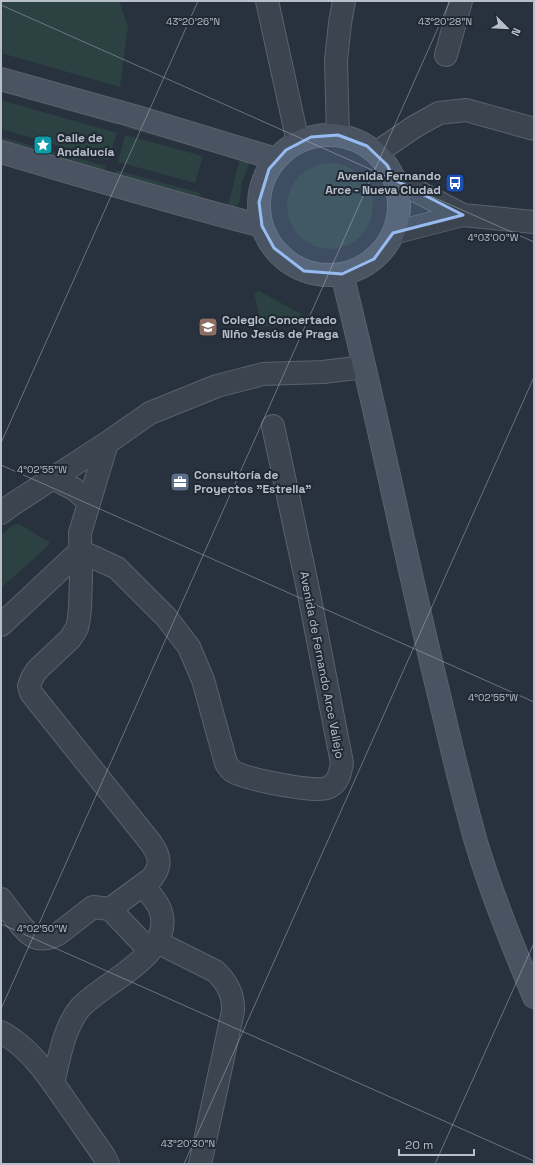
<svg xmlns="http://www.w3.org/2000/svg" width="535" height="1165" font-family="'Space Grotesk',sans-serif">
  <style>
    .green { fill: #2c4142 }
    .lines { fill: none; stroke-linecap: round; stroke-linejoin: round }
    .minor-casing { stroke: #59626c; stroke-width: 24 }
    .secondary-casing { stroke: #59626c; stroke-width: 24 }
    .minor { stroke: #3b444f; stroke-width: 22 }
    .secondary { stroke: #4a5361; stroke-width: 22 }
    .marked { fill: #96bbf0; fill-opacity: 0.2; stroke: #96bbf0; stroke-width: 3; stroke-linejoin: round }
    .ticks { fill: none; stroke: #b8bfc9; stroke-width: 1; stroke-opacity: 0.45 }
    .labels { text-anchor: middle; stroke-width: 4; stroke-linejoin: round; paint-order: stroke }
    .poi-label { font-size: 12px; font-weight: bold; fill: #b8bfc9; stroke: #202934; text-anchor: start }
    .street-label { font-size: 12px; fill: #b8bfc9; stroke: #202934 }
    .ticks-label { font-size: 10px; text-anchor: middle; fill: #b8bfc9; stroke: #202934; stroke-width: 4; stroke-linejoin: round; paint-order: stroke }
  </style>
  <rect width="100%" height="100%" fill="#28323e"/>
  <path class="green" d="M1 1H119L128 26 120 87 1 53Z
    M1 88 119 121 118 125 1 92Z
    M1 100 117 133 108 160 1 129Z
    M128 124 213 148 212 152 127 128Z
    M125 135 203 156 195 183 118 162Z
    M1 137 106 166 104 171 1 142Z
    M241 155 249 159C250 168 244 175 242 183 240 189 242 201 237 205 234 207 231 206 228 206Z
    M287 206a43 43 0 1 1 86 0a43 43 0 1 1-86 0Z
    M116 170 200 193 199 197 115 174Z
    M259 291 301 314 302 323 262 327 254 293Z
    M19 524 49 542V545L1 588V535L13 525Z"/>
  <g class="lines">
    <g class="minor-casing">
      <path id="minor" d="M267 1 298 142
        M446 55 461 1
        M338 135 336 60 340 23 344 1
        M376 153 414 127 439 113 466 110 534 129
        M395 180 463 215 534 222
        M393 233 463 215
        M107 443 80 533 81 579 80 607 79 618 77 628 70 639 37 670 32 678 29 686 31 693 151 843C160 856 162 865 152 878L110 909
        M53 478 74 489 89 502
        M1 513 13 504 107 443 150 413 217 386 263 374 323 372 364 367
        M80 551 117 568 166 617 189 647 203 680 226 763C228 766 230 770 234 772 247 779 313 793 327 788 338 784 340 774 342 763L307 584 273 426
        M1 625 80 551
        M1 899C6 906 11 912 16 919 28 935 37 945 58 934L93 907 110 909
        M110 909 150 951
        M157 942 215 971C227 982 234 994 233 1011L200 1164
        M1 1032C30 1048 47 1074 65 1100 78 1119 91 1137 104 1156L108 1164
        M53 1083C59 1059 64 1027 80 1008 103 982 180 952 159 907 155 899 148 892 143 885"/>
    </g>
    <g class="secondary-casing">
      <path id="secondary" d="M1 79 134 116 276 159
        M259 205a70 70 0 1 1 140 0a70 70 0 1 1-140 0Z
        M1 152C88 178 174 203 262 226
        M342 274C378 416 406 561 441 703 452 750 463 796 476 842 492 895 513 946 534 997"/>
    </g>
    <use href="#minor" class="minor"/>
    <use href="#secondary" class="secondary"/>
  </g>
  <path class="marked" d="M338 135 367 146 387 165 395 180 463 215 393 233 374 259 342 274 304 271 274 248 262 226 259 202 269 169 286 150 311 137Z"/>
  <path class="ticks" d="M1 5 534 242M1 443 198 1M1 465 534 702M1 924 534 1161M1 1009 450 1M184 1164 534 377M435 1164 534 943"/>
  <defs>
    <g id="sight-square" transform="scale(1)"><rect x="-9" y="-9" width="18" height="18" rx="4" fill="#0f9aa8" stroke="#202934"/><path d="M0-6L1.8-2.2L6-1.7L2.9 1.2L3.7 5.4L0 3.3L-3.7 5.4L-2.9 1.2L-6-1.7L-1.8-2.2Z" fill="#fff"/></g>
    <g id="bus-square" transform="scale(1)"><rect x="-9" y="-9" width="18" height="18" rx="4" fill="#1a4fb4" stroke="#202934"/><path d="M-5-6H5V4H4V6H2V4H-2V6H-4V4H-5ZM-3.5-4V0h7V-4ZM-3.5 1.2v1.5H-2V1.2ZM2 1.2v1.5H3.5V1.2Z" fill="#fff"/></g>
    <g id="school-square" transform="scale(1)"><rect x="-9" y="-9" width="18" height="18" rx="4" fill="#8d6e63" stroke="#202934"/><path d="M0-5L7-2L0 1L-7-2ZM-4 1L0 2.5L4 1V4Q0 6-4 4Z" fill="#fff"/></g>
    <g id="office-square" transform="scale(1)"><rect x="-9" y="-9" width="18" height="18" rx="4" fill="#5c6f8a" stroke="#202934"/><path d="M-6-3h4V-5.5h4V-3h4V5H-6ZM-1-4.5V-3h2v-1.5ZM-6 0V1H6V0Z" fill="#fff"/></g>
  </defs>
  <g fill-rule="evenodd">
    <use href="#sight-square" x="43" y="145"/>
    <use href="#bus-square" x="455" y="183"/>
    <use href="#school-square" x="208" y="327"/>
    <use href="#office-square" x="180" y="482"/>
  </g>
  <g class="labels">
    <g class="poi-label">
      <text x="57" y="142">Calle de<tspan x="57" dy="14">Andalucía</tspan></text>
      <text x="441" y="180" text-anchor="end">Avenida Fernando<tspan x="441" dy="14">Arce - Nueva Ciudad</tspan></text>
      <text x="222" y="324">Colegio Concertado<tspan x="222" dy="14">Niño Jesús de Praga</tspan></text>
      <text x="194" y="479">Consultoría de<tspan x="194" dy="14">Proyectos "Estrella"</tspan></text>
    </g>
    <g class="street-label">
      <text transform="translate(322 665) rotate(79)" y="4">Avenida de Fernando Arce Vallejo</text>
    </g>
  </g>
  <g class="ticks-label">
    <text x="193" y="25">43°20'26"N</text>
    <text x="445" y="25">43°20'28"N</text>
    <text x="493" y="241">4°03'00"W</text>
    <text x="42" y="473">4°02'55"W</text>
    <text x="493" y="701">4°02'55"W</text>
    <text x="42" y="932">4°02'50"W</text>
    <text x="188" y="1147">43°20'30"N</text>
  </g>
  <rect width="535" height="1165" fill="none" stroke="#b8bfc9" stroke-width="4"/>
  <g transform="translate(507 28) rotate(114)" stroke="#202934" stroke-width="3" paint-order="stroke">
  <path d="M0-3L7 15L0 10L-7 15Z" fill="#b8bfc9"/>
  <text y="-6" font-size="11" font-weight="bold" text-anchor="middle" fill="#b8bfc9">N</text>
  </g>
  <path d="M399 1149v6h75v-6" fill="none" stroke="#b8bfc9" stroke-width="2"/>
  <text x="405" y="1149" font-size="12" fill="#b8bfc9" stroke="#202934" stroke-width="3" paint-order="stroke">20 m</text>
</svg>
